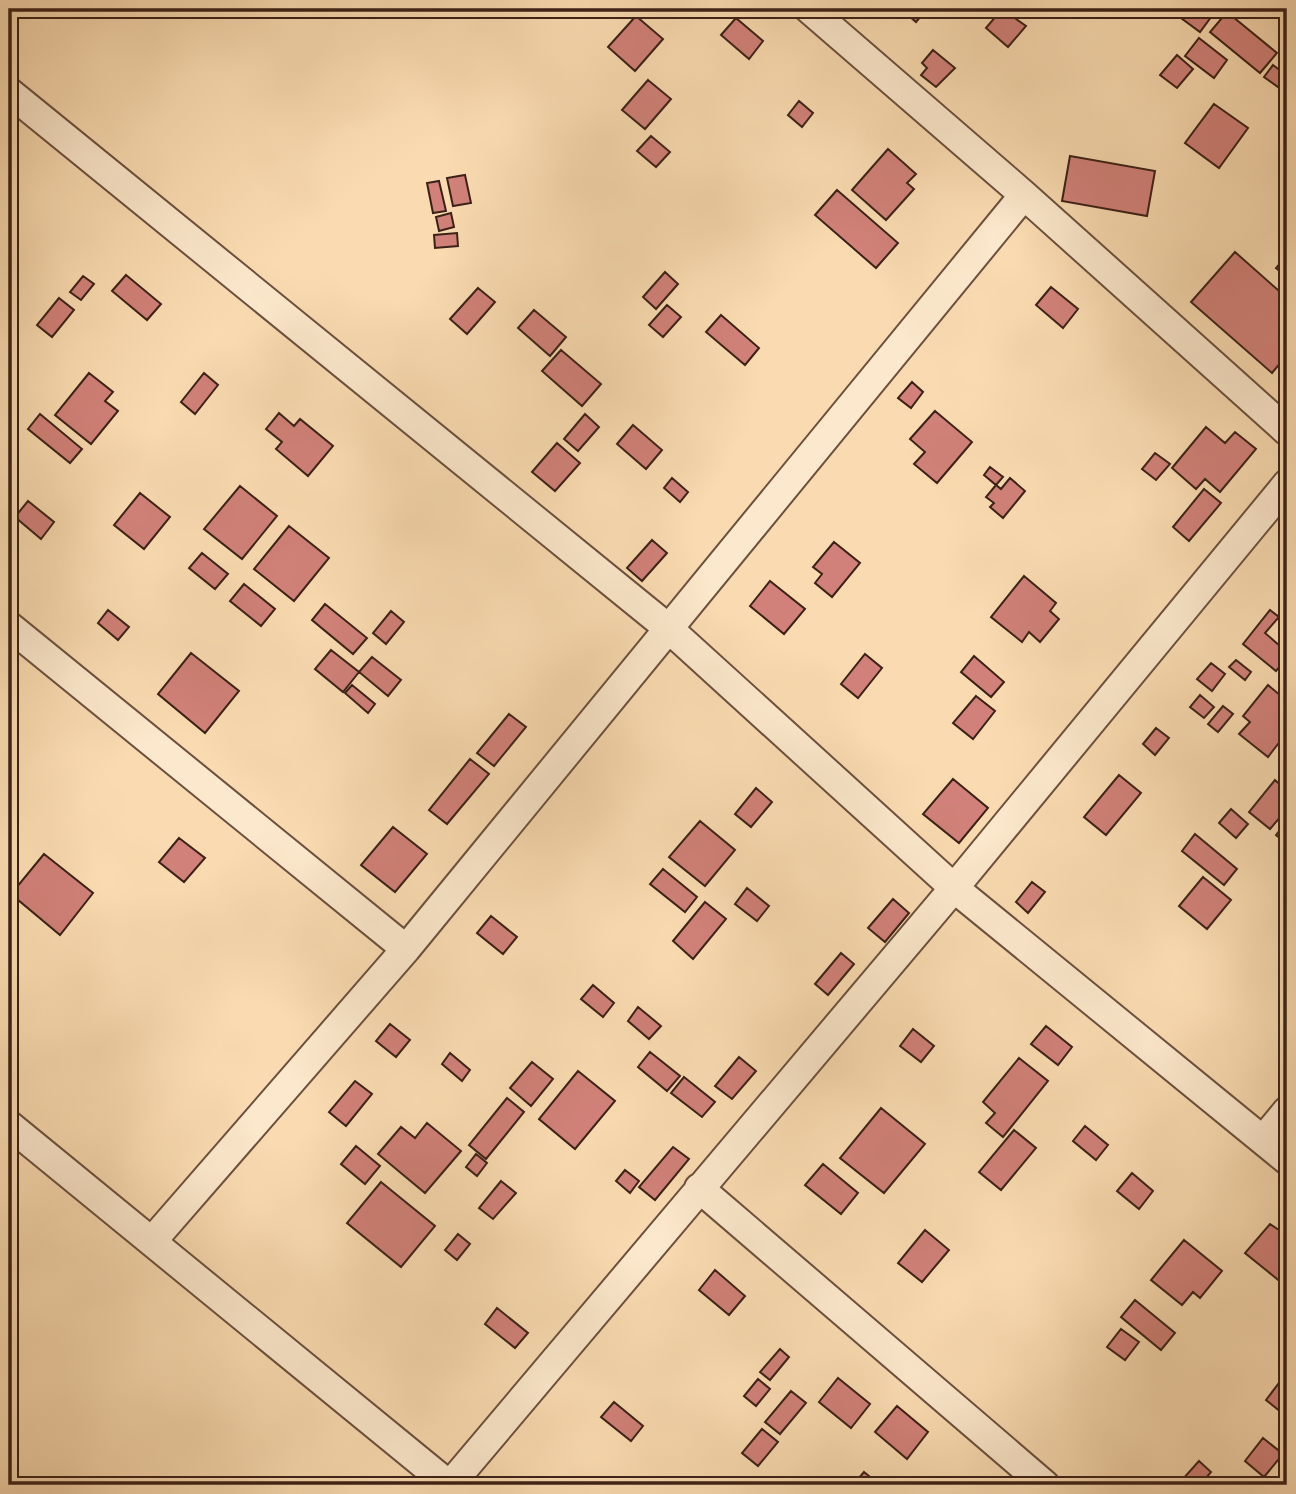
<svg xmlns="http://www.w3.org/2000/svg" width="1296" height="1494" font-family="'Libre Caslon Text',serif">
  <style>
    .building { fill: #d18179; stroke: #3c2117; stroke-width: 2 }
    .lines { fill: none; stroke-linecap: round; stroke-linejoin: round }
    .minor-casing { stroke: #6c503e; stroke-width: 32 }
    .minor { stroke: #fce8cc; stroke-width: 28 }
  </style>
  <rect width="100%" height="100%" fill="#fadbb1"/>
  <filter id="stains"><feTurbulence type="fractalNoise" baseFrequency=".00286" numOctaves="4"/><feColorMatrix values="0 0 0 0 .2 0 0 0 0 .09 0 0 0 0 .02 0 0 0 .5 -.17"/></filter>
  <radialGradient id="worn" r=".72"><stop offset=".6" stop-color="#630" stop-opacity="0"/><stop offset="1" stop-color="#630" stop-opacity=".3"/></radialGradient>
  <path class="building" d="M901 9H927L916 22Z
    M1002 9 1026 26 1008 47 986 28Z
    M1188 9H1217L1200 32 1181 18Z
    M1227 12 1277 53 1260 73 1210 32Z
    M636 16 663 39 635 71 608 47Z
    M736 18 763 41 749 59 721 35Z
    M1199 38 1227 60 1214 78 1185 56Z
    M933 50 955 68 936 87 921 75 927 68 922 63Z
    M1177 55 1193 69 1177 88 1160 75Z
    M1273 65 1286 75 1278 87 1264 77Z
    M648 80 671 99 645 129 622 110Z
    M799 101 813 113 802 127 788 115Z
    M1214 104 1248 128 1219 168 1185 143Z
    M651 136 670 152 656 167 637 151Z
    M888 149 916 174 907 183 914 189 886 220 852 190Z
    M1070 156 1155 171 1147 216 1062 201Z
    M465 175 471 203 453 206 447 178Z
    M439 181 446 211 433 213 427 183Z
    M837 190 898 243 876 268 815 215Z
    M451 213 454 227 439 231 436 217Z
    M457 233 458 246 435 248 434 235Z
    M1235 252 1287 298V355L1272 373 1191 302Z
    M1287 255V293L1279 286 1287 277 1276 268Z
    M665 272 678 284 656 309 643 297Z
    M126 275 161 304 147 320 112 291Z
    M83 276 94 284 81 300 70 292Z
    M1051 287 1078 309 1063 328 1036 305Z
    M478 288 495 302 467 334 450 319Z
    M59 298 74 310 52 337 37 325Z
    M667 305 681 317 663 337 649 325Z
    M534 310 566 337 550 356 518 328Z
    M721 315 759 348 745 365 706 332Z
    M561 350 601 384 582 406 542 371Z
    M89 373 113 392 105 401 118 411 91 444 55 415Z
    M204 373 218 385 195 414 181 402Z
    M912 382 923 392 911 408 898 398Z
    M935 411 972 442 937 483 914 464 925 452 910 439Z
    M279 413 294 426 300 419 333 446 308 476 276 449 282 442 266 429Z
    M40 414 82 449 70 463 28 429Z
    M585 414 599 427 578 451 564 439Z
    M633 425 662 450 646 469 617 444Z
    M1206 427 1225 443 1235 432 1256 449 1220 492 1205 479 1196 489 1172 468Z
    M557 443 580 463 555 491 532 472Z
    M1155 453 1170 464 1156 480 1142 469Z
    M990 467 1003 477 996 485 984 475Z
    M672 478 688 492 680 502 664 488Z
    M1010 478 1025 491 1003 518 990 507 994 503 986 497 996 485 1001 489Z
    M240 486 277 516 242 559 204 529Z
    M1204 489 1221 503 1189 541 1173 527Z
    M140 493 170 517 144 549 114 525Z
    M28 501 54 522 41 539 15 517Z
    M289 526 329 558 294 601 254 569Z
    M652 540 667 553 642 581 627 568Z
    M834 542 860 563 832 597 815 583 822 574 813 567Z
    M202 553 228 574 215 589 189 568Z
    M1024 576 1056 603 1050 611 1059 619 1040 642 1029 632 1022 642 991 617Z
    M770 581 805 609 784 634 750 606Z
    M244 584 275 609 261 626 230 601Z
    M325 604 367 638 353 654 312 620Z
    M108 610 129 627 118 640 98 623Z
    M1270 610 1279 617 1265 633 1287 652V657L1276 671 1243 644Z
    M391 611 404 622 386 644 373 633Z
    M331 650 359 672 343 692 315 669Z
    M191 653 239 691 205 733 158 694Z
    M865 654 882 668 858 698 841 684Z
    M974 656 1004 682 991 697 961 672Z
    M372 657 401 680 388 696 359 672Z
    M1236 660 1251 672 1245 680 1229 667Z
    M1211 663 1225 674 1212 691 1197 679Z
    M352 685 375 704 368 713 345 693Z
    M1268 685 1287 701V750L1278 744 1268 757 1239 734 1250 722 1243 716Z
    M1200 695 1214 707 1204 718 1190 707Z
    M976 696 995 711 973 739 953 723Z
    M1223 706 1233 714 1218 732 1208 724Z
    M509 714 526 727 494 766 477 753Z
    M1156 728 1169 738 1155 755 1143 744Z
    M470 759 489 774 447 824 429 810Z
    M1119 775 1141 793 1106 835 1084 817Z
    M953 779 988 808 959 843 923 814Z
    M1275 780 1287 791V809L1270 829 1249 812Z
    M756 788 772 802 751 827 735 814Z
    M1231 809 1248 824 1236 838 1219 823Z
    M700 821 735 850 705 886 669 857Z
    M1287 821V844L1276 835Z
    M393 827 427 854 395 892 361 865Z
    M1195 834 1237 869 1224 885 1182 851Z
    M179 838 205 858 184 882 159 862Z
    M44 854 93 893 60 935 11 894Z
    M663 869 697 897 685 912 650 884Z
    M1203 877 1231 900 1207 929 1179 906Z
    M1032 882 1045 892 1028 913 1016 902Z
    M747 888 769 906 757 921 735 904Z
    M893 899 909 913 885 942 868 928Z
    M705 902 726 919 693 959 673 941Z
    M491 916 517 937 503 954 477 933Z
    M841 953 854 964 828 995 815 984Z
    M593 985 614 1003 603 1017 581 999Z
    M638 1007 661 1026 649 1039 628 1021Z
    M390 1024 410 1040 396 1057 376 1041Z
    M1046 1026 1072 1047 1058 1065 1031 1044Z
    M913 1029 934 1046 921 1062 900 1046Z
    M650 1052 680 1076 667 1091 638 1067Z
    M450 1053 470 1070 462 1081 442 1064Z
    M739 1057 756 1071 732 1099 715 1086Z
    M1019 1058 1048 1081 1003 1137 986 1123 995 1113 983 1102Z
    M532 1062 553 1079 531 1106 510 1088Z
    M578 1071 615 1101 575 1149 539 1119Z
    M684 1077 715 1102 702 1117 671 1093Z
    M355 1081 372 1094 346 1126 329 1112Z
    M507 1098 524 1112 486 1159 469 1145Z
    M881 1108 925 1144 884 1193 840 1158Z
    M427 1123 461 1151 425 1193 378 1154 401 1127 415 1138Z
    M1085 1126 1108 1145 1096 1160 1073 1141Z
    M1014 1130 1036 1148 1001 1190 979 1172Z
    M356 1146 380 1166 365 1184 341 1164Z
    M673 1147 689 1159 655 1200 639 1187Z
    M476 1154 487 1163 477 1176 466 1167Z
    M823 1164 858 1193 841 1214 805 1185Z
    M625 1170 639 1181 630 1193 616 1181Z
    M1132 1173 1153 1191 1139 1209 1117 1191Z
    M501 1181 516 1193 493 1219 479 1208Z
    M381 1182 435 1226 401 1267 347 1223Z
    M1270 1224 1282 1232 1287 1226V1277L1282 1283 1245 1253Z
    M925 1230 949 1250 922 1282 898 1263Z
    M458 1234 470 1244 457 1260 445 1250Z
    M1184 1240 1222 1271 1200 1298 1193 1292 1182 1305 1151 1280Z
    M715 1270 745 1296 729 1315 699 1290Z
    M1135 1300 1175 1333 1161 1350 1121 1317Z
    M497 1308 528 1333 515 1348 485 1324Z
    M1121 1329 1139 1342 1125 1360 1107 1347Z
    M780 1349 789 1357 770 1380 760 1372Z
    M838 1378 870 1404 851 1428 819 1402Z
    M758 1379 770 1389 756 1406 744 1396Z
    M1279 1383 1287 1389V1404L1281 1412 1266 1400Z
    M791 1391 806 1403 780 1434 765 1422Z
    M614 1402 643 1426 631 1441 601 1417Z
    M897 1406 928 1432 907 1459 875 1432Z
    M762 1429 778 1442 758 1466 742 1453Z
    M1263 1438 1283 1454 1264 1477 1245 1461Z
    M1199 1461 1211 1472 1206 1478 1214 1485H1187L1182 1480Z
    M864 1472 880 1485H853Z
    M712 1478 722 1485H706Z"/>
  <g class="lines">
    <g class="minor-casing">
      <path id="minor" d="M809 9 1024 195 1287 431
        M9 92 668 628 954 888 1287 1160
        M9 626 406 949
        M9 1125 449 1485
        M1263 1140 1287 1111
        M699 1188 1045 1485
        M153 1240 406 949 1024 195
        M450 1485 954 888 1287 484"/>
    </g>
    <use href="#minor" class="minor"/>
  </g>
  <rect width="1296" height="1494" fill="none" stroke="#fadbb1" stroke-width="35"/>
  <rect x="10" y="10" width="1275" height="1473" fill="none" stroke="#3c2117" stroke-width="3.5"/>
  <rect x="18" y="18" width="1261" height="1459" fill="none" stroke="#3c2117" stroke-width="2"/>
  <rect width="100%" height="100%" filter="url(#stains)"/>
  <rect width="100%" height="100%" fill="url(#worn)"/>
</svg>
